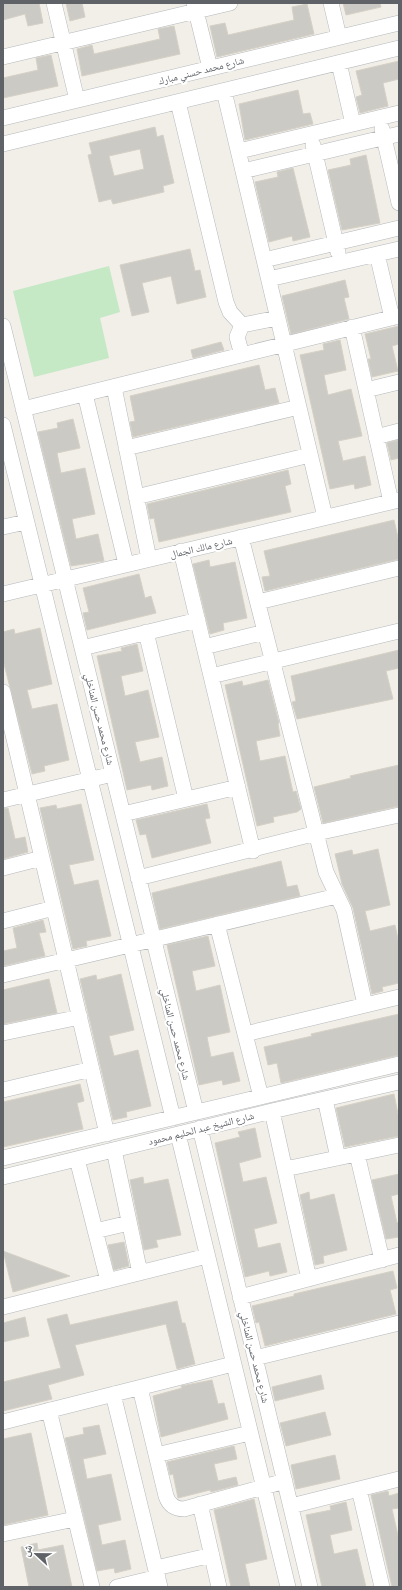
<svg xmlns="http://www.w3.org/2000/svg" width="402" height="1590" font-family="Signika,'Noto Naskh Arabic',sans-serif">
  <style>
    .green { fill: #c5e8c5 }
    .building { fill: #cccac5; stroke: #d6d1c6; fill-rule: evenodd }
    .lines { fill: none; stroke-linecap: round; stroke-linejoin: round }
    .minor-casing { stroke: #b5b8bc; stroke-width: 16 }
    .minor { stroke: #fff; stroke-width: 15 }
    .labels { text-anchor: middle; stroke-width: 4; stroke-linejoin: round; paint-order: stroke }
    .street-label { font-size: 10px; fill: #5f6368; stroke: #fff }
  </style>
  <rect width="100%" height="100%" fill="#f1efe8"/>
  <path class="green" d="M109 266 120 312 100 318 109 358 34 377 13 291Z"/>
  <path class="building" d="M3 3H39L43 23 28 26 25 14 3 20Z
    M66 3H82L85 17 70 21Z
    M343 3H380L381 7 346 15Z
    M307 4 314 34 217 57 210 26 225 23 228 35 294 20 292 7Z
    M174 26 180 54 82 76 77 49 92 45 94 54 160 39 158 29Z
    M51 55 58 86 3 98V78L38 70 36 58Z
    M399 61V79L383 83 388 106 360 113 356 97 362 95 356 71Z
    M298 90 303 114 310 113 313 124 245 140 239 104Z
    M155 127 157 137 163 135 174 183 163 186 164 192 113 204 111 199 99 202 88 155 92 154 89 143ZM140 149 144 169 114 176 109 156Z
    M366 155 380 223 342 230 328 170 351 165 350 159Z
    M293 168 310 237 293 241 292 236 269 242 255 182 278 177 277 172Z
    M190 249 195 271 200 270 206 297 177 304 171 276 142 283 149 312 132 316 120 265Z
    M345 280 349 297 344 298 349 319 291 334 282 296Z
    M399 326V344L392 346 398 371 372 377 368 359H371L365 334Z
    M340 340 346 370 324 375 328 395 351 389 362 436 338 441 343 461 365 456 371 485 355 489 354 484 330 489 300 355 324 350 323 344Z
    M221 342 224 350 193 358 191 350Z
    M259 365 265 390 275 388 279 403 133 437 130 422 135 421 130 396Z
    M73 419 80 448 57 453 61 473 85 468 95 514 72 519 76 539 98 534 104 561 71 566 38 432 58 428 57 423Z
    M399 440V458L391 460 387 443Z
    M288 470 291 484 285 486 291 512 159 542 154 518 150 519 147 504Z
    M394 520 399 542V559L265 591 262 577 270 576 264 551Z
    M209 560 210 567 235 562 247 618 223 623 224 630 210 634 193 564Z
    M139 574 145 598 151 596 156 613 87 630 83 613 89 612 83 588Z
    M40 628 52 684 27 690 32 709 57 704 69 760 44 766 45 771 32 774 3 660V632L14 629 15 634Z
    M137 644 143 671 121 676 125 696 148 690 159 737 135 742 140 762 162 757 168 786 152 790 151 785 127 790 97 656 122 651 121 648Z
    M399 650V668L386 671 393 699 297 719 292 702 296 701 291 676Z
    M268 680 279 723 278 724 280 736 256 741 260 761 285 756 293 792 296 791 301 809 297 812 273 817 274 822 257 826 225 685 242 681 243 686Z
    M399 765V806L323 823 314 787 351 778 350 776Z
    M81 804 94 860 69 865 74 885 98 880 111 936 86 941 87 946 73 949 40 808 56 805 57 809Z
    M207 804 210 818 205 819 211 843 152 858 146 834 140 835 136 820Z
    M8 808 15 839 25 837 28 852 3 859V809Z
    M378 849 390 905 365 911 370 931 395 925 399 944V983L382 987 383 991 372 994 353 908 342 884 335 854 352 850 353 855Z
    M281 861 287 887 297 885 300 896 160 929 152 893Z
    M43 920 46 932 39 933 45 956 3 966V951L17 948 13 928Z
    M208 936 215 966 192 971 196 991 220 985 230 1032 207 1037 211 1057 233 1052 240 1081 223 1085 222 1080 199 1085 167 945Z
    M121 974 134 1030 109 1036 114 1056 138 1050 151 1106 126 1112 127 1117 113 1120 80 979 96 975 97 980Z
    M49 979 57 1013 3 1024V990Z
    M399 1014V1055L281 1083 277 1063 268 1065 264 1047 312 1036 311 1034Z
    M80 1084 84 1101 77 1103 83 1129 3 1147V1102Z
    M394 1094 399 1119V1136L345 1147 336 1108Z
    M255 1128 261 1157 239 1163 243 1182 266 1177 277 1223 254 1229 258 1248 280 1243 287 1272 270 1276 269 1271 245 1277 215 1143 240 1137 238 1132Z
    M399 1174V1194L391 1196 397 1223 399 1222V1237L386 1239 372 1180Z
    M143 1177 144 1184 168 1179 181 1235 156 1240 158 1247 144 1250 130 1180Z
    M309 1192 310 1200 334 1194 347 1250 323 1256 324 1263 315 1265 300 1195Z
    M124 1242 129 1266 114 1270 108 1245Z
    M3 1251 70 1276 13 1292Z
    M393 1271 397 1288 390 1290 396 1314 265 1346 259 1322 256 1323 252 1306 294 1296V1294Z
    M177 1301 182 1323H185L195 1364 177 1369 166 1324 75 1345 84 1375 48 1385 52 1399 3 1411V1382L61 1368 47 1319 67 1314 70 1325Z
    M25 1317 29 1336 3 1342V1323Z
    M321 1375 324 1389 275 1401 272 1387Z
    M212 1380 218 1404 224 1403 228 1419 161 1437 153 1396 182 1388 181 1386Z
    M325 1412 331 1435 286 1446 280 1423Z
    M99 1425 106 1454 83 1459 87 1479 111 1474 121 1520 98 1525 102 1545 125 1540 131 1569 115 1573 114 1568 97 1571 65 1438 84 1434 83 1428Z
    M31 1433 48 1515 3 1525V1439Z
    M234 1446 237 1459 214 1464 218 1481 236 1477 238 1485 211 1492 210 1490 178 1498 173 1474 170 1475 167 1462Z
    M335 1455 340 1479 296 1489 291 1465Z
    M388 1491 389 1496 399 1493V1508L392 1509 399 1540V1587H392L371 1495Z
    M254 1499 267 1559 245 1564 250 1587H231L214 1510Z
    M346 1502 352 1530 330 1535 334 1554 357 1549 366 1587H322L306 1515 331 1510 330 1506Z
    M37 1543 38 1550 63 1545 72 1587H29L21 1547Z"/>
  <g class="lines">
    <g class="minor-casing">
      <path id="minor" d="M54 3 77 100
        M194 3 210 68
        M331 3 339 37
        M3 57 230 3
        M339 63 353 124
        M224 91 325 517
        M178 102 226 302 230 312 242 325
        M3 118 399 23
        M382 129 399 203
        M3 144 399 48
        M313 145 338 252
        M239 151 399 113
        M243 171 399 134
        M377 254 392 318
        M264 260 399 228
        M269 279 399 249
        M242 325 278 318
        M242 325 237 337 242 355
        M3 326 196 1112
        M352 327 391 502
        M114 387 149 559
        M366 390 399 382
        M85 394 126 564
        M23 409 399 316
        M3 425 173 1118
        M376 437 399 431
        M126 448 299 407
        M136 497 310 455
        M3 527 26 522
        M241 537 326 872 344 910 365 1005
        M181 551 253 851
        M3 594 399 500
        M258 602 399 568
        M146 632 186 799
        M204 647 265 632
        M82 648 198 620
        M211 676 399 631
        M3 692 107 1134
        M3 800 113 774
        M123 814 238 787
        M3 868 42 858
        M138 878 317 833 399 815
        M3 921 54 908
        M217 924 261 1097
        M3 975 337 896
        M3 1033 80 1017
        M245 1034 399 997
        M3 1090 92 1069
        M325 1099 338 1158
        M272 1111 309 1279
        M200 1128 310 1587
        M178 1134 288 1587
        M114 1150 140 1273
        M357 1154 382 1260
        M3 1158 399 1064
        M77 1159 108 1281
        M285 1169 399 1145
        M3 1177 272 1111 399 1082
        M95 1231 129 1223
        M240 1297 399 1255
        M3 1307 207 1256
        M255 1358 399 1323
        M140 1388 166 1496C169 1505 175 1509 184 1509L285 1481
        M113 1394 160 1587
        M49 1410 92 1587
        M3 1422 233 1364
        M156 1455 250 1433
        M359 1489 382 1587
        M200 1504 219 1587
        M291 1506 399 1479
        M3 1534 75 1519
        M156 1568 212 1555
        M117 1587 158 1577"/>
    </g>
    <use href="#minor" class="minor"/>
  </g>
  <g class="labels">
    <g class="street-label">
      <text transform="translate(201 70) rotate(-14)" y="4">شارع محمد حسني مبارك</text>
      <text transform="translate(201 547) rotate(-13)" y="4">شارع مالك الجمال</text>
      <text transform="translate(100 719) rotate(76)" y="4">شارع محمد حسن المناخلي</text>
      <text transform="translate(176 1034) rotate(76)" y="4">شارع محمد حسن المناخلي</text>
      <text transform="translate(201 1128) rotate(-14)" y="4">شارع الشيخ عبد الحليم محمود</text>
      <text transform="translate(255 1357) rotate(76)" y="4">شارع محمد حسن المناخلي</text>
    </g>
  </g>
  <rect width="402" height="1590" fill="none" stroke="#5f6368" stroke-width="8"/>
  <g transform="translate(36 1554) rotate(292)" stroke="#ffffff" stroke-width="3" paint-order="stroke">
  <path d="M0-3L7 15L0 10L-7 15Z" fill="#5f6368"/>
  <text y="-6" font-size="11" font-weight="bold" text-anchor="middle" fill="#5f6368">ش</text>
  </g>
</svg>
